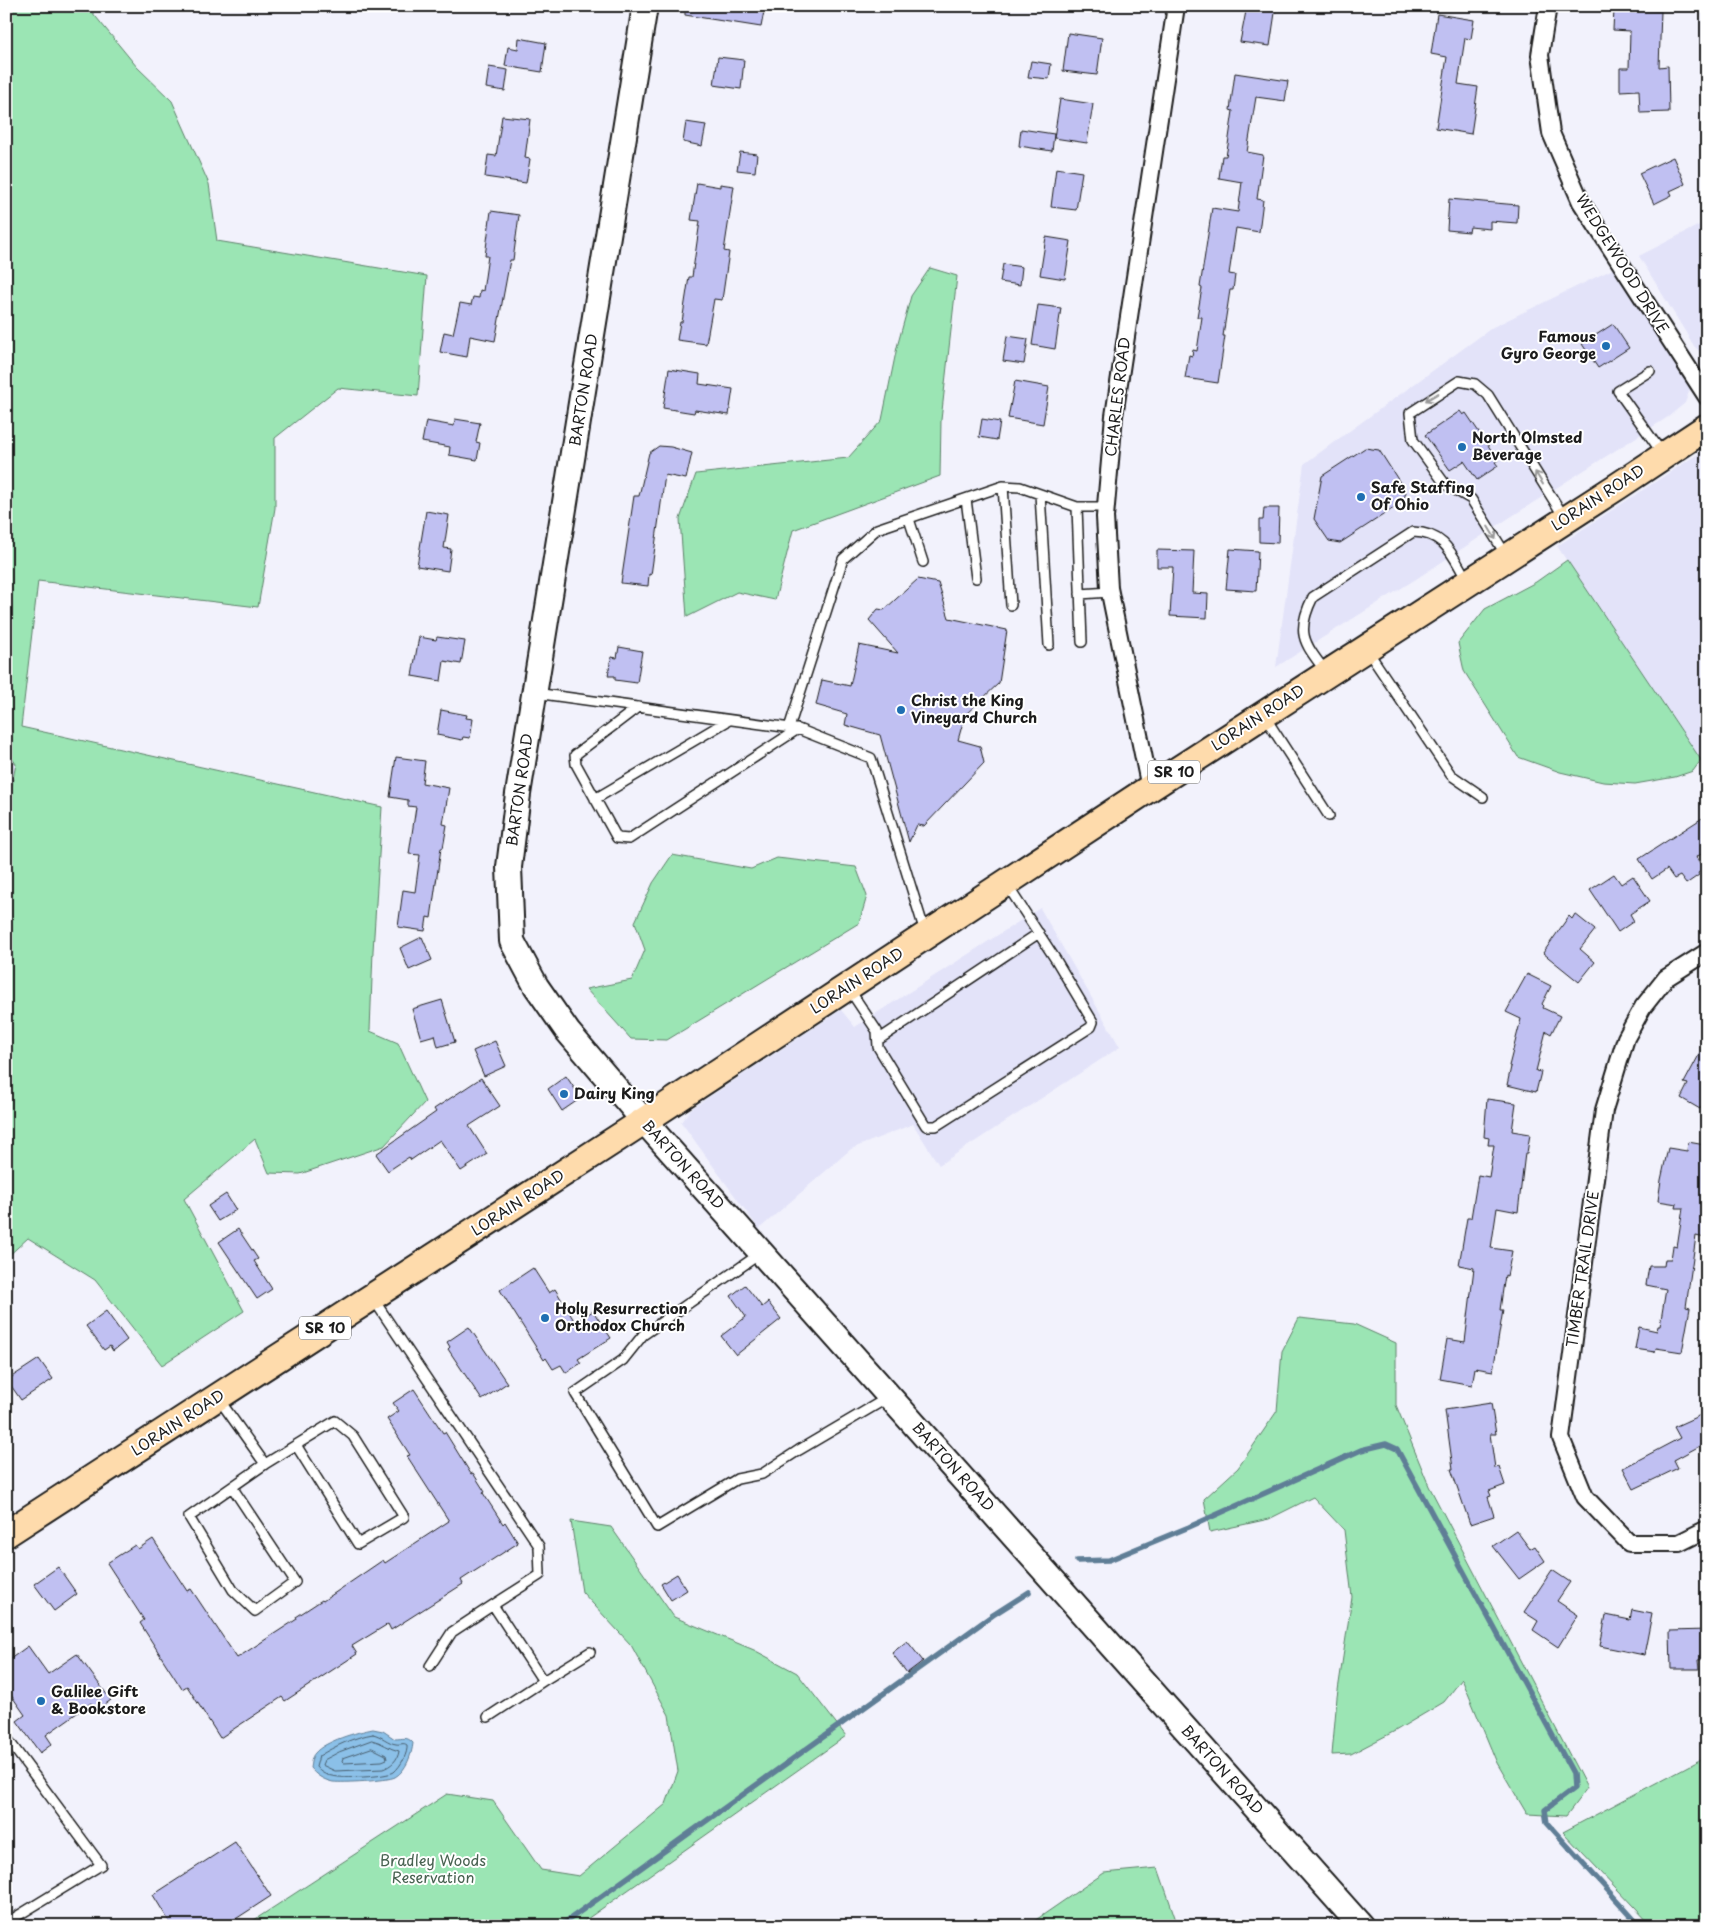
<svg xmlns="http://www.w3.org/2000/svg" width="1713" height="1932" font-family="'Playpen Sans',sans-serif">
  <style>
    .built { fill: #e3e3f9 }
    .green { fill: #9be5b4; stroke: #5c8068 }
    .water { fill: #8bc0e8; stroke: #5f7e96 }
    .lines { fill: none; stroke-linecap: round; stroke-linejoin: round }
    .shore { stroke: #485e6e; stroke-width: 1 }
    .stream { stroke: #5f7e96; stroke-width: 5.5 }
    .building { fill: #c0c0f2; stroke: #1c1c1c }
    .lane-casing { stroke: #1c1c1c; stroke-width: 12 }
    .street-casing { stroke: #1c1c1c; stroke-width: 20 }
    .secondary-casing { stroke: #1c1c1c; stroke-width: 28 }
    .primary-casing { stroke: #1c1c1c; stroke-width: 30 }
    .lane { stroke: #fff; stroke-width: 9 }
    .street { stroke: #fff; stroke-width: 16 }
    .secondary { stroke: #fff; stroke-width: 24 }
    .primary { stroke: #fedbac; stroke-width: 26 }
    .oneway { stroke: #999 }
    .poi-dot { fill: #1f6fb2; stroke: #fff; stroke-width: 2 }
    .labels { text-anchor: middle; stroke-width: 4; stroke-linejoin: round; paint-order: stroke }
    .shield { fill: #fff; stroke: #606060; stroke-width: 1 }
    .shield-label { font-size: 14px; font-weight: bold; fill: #1c1c1c }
    .street-label { font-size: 15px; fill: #1c1c1c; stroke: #fff }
    .poi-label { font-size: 15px; font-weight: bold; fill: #1c1c1c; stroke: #fff; text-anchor: start }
    .park-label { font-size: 15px; fill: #486251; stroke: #fff }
  </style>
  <rect width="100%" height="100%" fill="#f2f2fc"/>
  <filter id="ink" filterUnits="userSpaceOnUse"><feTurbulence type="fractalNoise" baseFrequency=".02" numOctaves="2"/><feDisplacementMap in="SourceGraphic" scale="10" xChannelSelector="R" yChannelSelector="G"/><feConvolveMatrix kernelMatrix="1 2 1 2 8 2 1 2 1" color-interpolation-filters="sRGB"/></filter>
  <g filter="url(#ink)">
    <path class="built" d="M1707 221V359L1694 346 1639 256Z
      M1619 266 1690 382V389L1685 403 1668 417 1509 518 1416 579 1276 667 1304 464 1493 327Z
      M1707 448V756L1701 760 1557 546Z
      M6 750 16 764 6 813Z
      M1040 908 1120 1047 939 1165 913 1124 851 1149 759 1229 681 1122 691 1109 841 1010 855 1027Z"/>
    <path class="green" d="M6 6H87L137 67 172 101 209 184 217 241 427 276 418 396 338 388 275 438V508L258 607 38 581 21 727 382 807 373 951 370 1031 398 1043 425 1102 384 1146 300 1174 269 1173 255 1139 184 1199 244 1311 162 1365 95 1280 28 1238 6 1258V813L16 764 6 750Z
      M930 268 957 276 941 420 940 476 793 530 775 600 737 592 687 617 680 519 696 474 848 458 882 420 897 347 911 296Z
      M1567 560 1701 760 1693 771 1675 777 1635 784 1603 782 1560 772 1518 757 1464 671 1458 643 1485 609 1536 582Z
      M672 855 751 869 777 858 856 867 867 896 859 923 667 1040 631 1039 586 989 632 980 645 950 635 922 653 883Z
      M1299 1318 1354 1324 1396 1343V1405L1429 1486 1587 1788 1566 1816 1527 1814 1497 1763 1462 1679 1444 1702 1395 1731 1351 1754 1332 1755 1337 1697 1352 1597 1344 1530 1313 1497 1269 1519 1210 1532 1204 1499 1238 1468 1277 1411 1282 1351Z
      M571 1521 611 1527 674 1617 754 1650 797 1673 846 1736 580 1924V1926H245L447 1794 493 1801 541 1870 579 1876 666 1804 678 1771 669 1715 631 1645 582 1592Z
      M1707 1756V1926H1652L1563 1832Z
      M1158 1868 1178 1926H1027L1104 1873Z"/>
    <path class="water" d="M373 1729 383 1731 395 1739C403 1739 407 1736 413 1743 412 1754 406 1771 395 1777 387 1781 343 1783 333 1782 323 1780 316 1775 310 1768 311 1763 311 1757 315 1753 325 1741 357 1732 373 1729Z"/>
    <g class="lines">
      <path class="shore" d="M373 1734C382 1736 388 1743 396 1744 401 1745 403 1742 407 1745 408 1753 401 1766 394 1772 386 1777 341 1779 332 1776 325 1775 320 1772 316 1767L319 1756C335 1746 354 1737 373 1734Z
        M372 1740C382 1742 389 1749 399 1751 398 1760 391 1766 383 1769L335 1771 322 1765 324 1760 339 1752Z
        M372 1748 386 1755 387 1759 382 1761 344 1763 342 1761 343 1758Z"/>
      <path class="stream" d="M1077 1561 1109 1560 1189 1527 1361 1450 1386 1444 1397 1449 1573 1773 1574 1788 1545 1810 1547 1823 1640 1926
        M560 1926 993 1615 1029 1592"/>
    </g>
    <path class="building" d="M685 6H765L761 27 685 15Z
      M1247 6H1276L1270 46 1240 42Z
      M1614 9 1661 11 1659 67 1668 66 1669 112 1640 113 1639 90 1620 91V68H1629L1630 31 1613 30Z
      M1437 14 1474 20 1471 39 1465 38 1458 84 1478 87 1471 134 1436 128 1447 57 1431 54Z
      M1068 33 1102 38 1097 75 1063 71Z
      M519 38 546 43 542 72 505 66 508 47 518 49Z
      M718 57 744 60 741 89 714 85Z
      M1031 61 1051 64 1049 79 1028 77Z
      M489 67 508 70 505 91 486 88Z
      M1235 73 1288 81 1285 101 1256 97 1247 152 1263 155 1257 199 1263 200 1259 232 1236 228 1229 274 1235 275 1233 290H1230L1223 336H1225L1218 383 1185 378 1189 355 1192 356 1193 350 1197 351 1202 317H1197L1202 288 1200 287 1212 208 1238 212 1242 182 1219 178 1222 156H1226L1228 145 1233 111 1230 110Z
      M1060 99 1093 104 1087 143 1054 138Z
      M502 116 530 119 525 158 530 159 526 183 485 177 488 155 496 156Z
      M686 122 706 125 702 146 683 142Z
      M1021 129 1054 134 1052 151 1019 146Z
      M740 152 757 154 755 172 737 170Z
      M1673 157 1685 184 1670 191 1672 195 1654 204 1639 173Z
      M1056 168 1082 172 1076 210 1051 207Z
      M697 183 720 187V184L734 186 724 251 729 252 722 300 714 299 706 344 677 340 680 322H682L689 277H692L700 221 691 220Z
      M1449 199 1518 205 1517 223 1490 221V229L1470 227 1469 232 1447 230Z
      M491 211 519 215 513 260H510L495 341 470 336 467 357 440 352 444 332 453 334 460 303 471 305 473 297 479 298 480 290 483 291 488 256H485Z
      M1046 237 1071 241 1065 279 1040 275Z
      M1003 264 1022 267 1020 285 1000 282Z
      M1038 305 1061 308 1055 349 1032 345Z
      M1613 324 1629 348 1598 368 1582 344Z
      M1007 336 1028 339 1024 364 1003 361Z
      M669 369 700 374 699 384 733 389 729 415 695 410 694 413 663 408Z
      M1015 381 1049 387 1043 424 1008 418Z
      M1460 411 1463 415 1466 413 1498 460 1495 462 1498 466 1477 480 1464 461 1450 470 1425 435Z
      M455 419 480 423 476 442 480 443 477 460 449 455 450 447 422 442 426 421 454 426Z
      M982 419 1000 422 997 440 979 437Z
      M659 446 671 447 692 453 686 479 665 475 651 575 649 574 648 586 621 583 634 496H639L649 453Z
      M1365 448 1379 450 1406 492 1403 502 1340 543 1329 541 1314 519 1322 476Z
      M1264 508H1279L1278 543 1259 542V520H1263Z
      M426 511 449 515 444 548 451 549 448 571 417 566Z
      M1230 549 1258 551 1256 591 1226 589Z
      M1157 550 1194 551 1192 593 1208 594 1207 618 1170 616 1173 567H1157Z
      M918 579 938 583 949 618 1007 630 999 683 965 715 958 740 980 746 984 763 924 826 917 825 909 842 880 735 845 725 847 714 816 705 822 680 850 686 859 645 898 653 869 620 878 609 884 610Z
      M419 637 436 640 437 637 465 641 461 664 444 661 441 681 412 676Z
      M619 647 642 651 637 683 615 680V676H608L611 657 617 658Z
      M441 710 467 715 466 718 473 719 470 738 463 737 462 740 437 735Z
      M396 757 425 761 422 783 449 788 443 824 447 825 443 848H441L431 918 427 917 425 931 398 927 403 890 415 892 420 855 409 854 416 807 408 806V800L390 797Z
      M1707 815V851L1696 857 1704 869 1698 873 1699 875 1686 884 1680 876 1674 879 1667 869 1652 879 1639 859Z
      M1614 874 1621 884 1633 876 1650 901 1630 914 1634 921 1618 932 1590 890Z
      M1575 914 1595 930 1580 949 1595 962 1579 982 1543 953 1569 916 1572 919Z
      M422 937 432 960 409 970 400 948Z
      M1527 974 1551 986 1542 1004 1544 1006 1543 1008 1560 1016 1551 1034 1546 1031 1536 1071 1541 1072 1536 1092 1507 1085 1511 1067 1509 1066 1521 1019 1506 1012Z
      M442 1000 455 1042 438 1047 435 1035 421 1039 412 1009Z
      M1707 1040V1096L1700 1109 1681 1098 1688 1084 1684 1083Z
      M495 1041 506 1066 484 1076 473 1051Z
      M566 1076 581 1098 562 1111 548 1089Z
      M481 1078 500 1106 469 1126 487 1154 461 1171 440 1140 411 1160 409 1157 388 1171 376 1154 436 1112 434 1109Z
      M1487 1099 1516 1103 1512 1131 1530 1134 1527 1153H1525L1518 1212 1497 1208 1491 1248 1512 1251 1507 1276 1505 1275 1500 1310H1503L1493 1371 1475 1368 1472 1385 1440 1379 1447 1339 1465 1342 1474 1268 1459 1265 1467 1218H1471L1478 1175 1489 1177 1494 1145H1488L1489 1138 1484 1137Z
      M1688 1142 1705 1145 1703 1154H1707V1226L1705 1238 1696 1236 1686 1307 1690 1308 1682 1352 1656 1348 1655 1352 1635 1349 1639 1327 1657 1331 1658 1326H1660L1666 1289 1646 1285 1649 1266H1664L1665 1259H1671L1673 1246 1677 1247 1683 1208H1676L1677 1204 1658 1201 1661 1180 1668 1148 1687 1151Z
      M226 1194 236 1210 218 1221 208 1206Z
      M238 1229 258 1259 254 1261 272 1289 257 1299 219 1242Z
      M533 1268 549 1293 555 1289 575 1322 593 1311 611 1338 578 1359 581 1363 566 1373 561 1365 553 1369 546 1358 544 1360 500 1290Z
      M745 1285 762 1307 768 1302 781 1319 736 1355 721 1336 746 1317 731 1296Z
      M106 1311 127 1340 113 1351 110 1346 104 1350 86 1326Z
      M469 1327 507 1383 482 1400 448 1349 450 1347 447 1342Z
      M39 1359 53 1379 21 1400 7 1380Z
      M414 1389 443 1433 445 1432 471 1474 473 1473 485 1492 483 1493 503 1524 505 1522 518 1543 461 1580 463 1584 391 1630 388 1624 352 1646 357 1654 285 1701 282 1697 220 1738 187 1686 182 1689 164 1661 140 1623 144 1620 107 1563 135 1545 138 1549 153 1539 187 1591 191 1589 237 1658 297 1619 296 1617 322 1600 323 1601 383 1560 385 1563 449 1521 407 1456 410 1455 387 1419 399 1411 393 1403Z
      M1491 1403 1496 1434H1490L1495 1468 1499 1467 1505 1485 1489 1491 1491 1496 1488 1497 1494 1516 1470 1524 1451 1469H1453L1445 1410Z
      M1707 1412V1442L1674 1460 1678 1468 1634 1489 1623 1468 1680 1438 1674 1427Z
      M1516 1530 1530 1549 1535 1546 1545 1561 1519 1579 1493 1546Z
      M58 1567 77 1594 54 1611 34 1584Z
      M1552 1570 1570 1582 1557 1601 1578 1615 1558 1647 1533 1630 1538 1621 1524 1612Z
      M677 1574 687 1590 671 1600 661 1584Z
      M1632 1610 1652 1614 1644 1655 1600 1646 1606 1615 1630 1620Z
      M1707 1630V1659L1698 1660 1699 1669H1671L1670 1631Z
      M907 1641 923 1661 907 1673 892 1653Z
      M28 1646 48 1674 77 1654 111 1700 96 1711 91 1703 46 1735 52 1744 40 1753 17 1721 25 1715 6 1688V1662Z
      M235 1842 271 1896 225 1926H172L153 1895Z"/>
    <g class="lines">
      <g class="lane-casing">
        <path id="lane" d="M1650 371 1618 391 1662 453
          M1003 486 1011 605
          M1040 494 1049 645
          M966 499 976 578
          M1077 507H1106
          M909 519 923 562
          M1506 555 1471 499 1445 484 1413 440 1410 413 1459 381 1475 384 1488 395 1564 517
          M1080 594 1110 592
          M1367 650 1451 775 1483 797
          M1326 672C1304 643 1295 633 1313 597L1413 532C1446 533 1452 555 1467 580
          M535 693 798 729 871 758 925 932
          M638 707 575 755 576 764 617 838 629 839 798 729
          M1265 717 1329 816
          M789 728 843 559 877 529 1003 486 1020 487 1077 507 1082 642
          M595 799 729 720
          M849 989 877 1031 878 1047 926 1126H936L1091 1027 1093 1022 1056 960 1007 885
          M878 1040 1039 933
          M761 1253 643 1335 623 1360 575 1393 657 1527 737 1479 762 1474 799 1450 889 1397
          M374 1300 539 1546 540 1575 493 1605 543 1681 590 1652
          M218 1398 265 1464 335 1421 353 1436 404 1517 358 1544 296 1445
          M232 1487 295 1582 255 1611 233 1590 189 1517 265 1464
          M430 1666 452 1632 493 1605
          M488 1717 543 1681
          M6 1737 101 1865 6 1923"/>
      </g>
      <g class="street-casing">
        <path id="street" d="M1548 6 1540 55 1551 133 1581 202 1707 397
          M1150 788 1109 588 1105 517 1114 416 1176 6
          M1707 952 1666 978 1643 1007 1626 1038 1604 1110 1561 1438 1585 1497 1629 1543H1679L1707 1529"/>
      </g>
      <g class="secondary-casing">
        <path id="secondary" d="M645 6 518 794 509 867 512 941 536 986 568 1032 644 1121 1361 1926"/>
      </g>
      <g class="primary-casing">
        <path id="primary" d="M6 1534 630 1130 1150 788 1618 486 1707 427"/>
      </g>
      <use href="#lane" class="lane"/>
      <use href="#street" class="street"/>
      <use href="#secondary" class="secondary"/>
      <use href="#primary" class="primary"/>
    </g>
    <defs><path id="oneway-shaft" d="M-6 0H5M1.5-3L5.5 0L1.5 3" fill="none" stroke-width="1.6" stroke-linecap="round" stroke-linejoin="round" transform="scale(1.25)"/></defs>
    <g class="oneway">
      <use href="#oneway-shaft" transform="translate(1432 397) rotate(149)"/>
      <use href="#oneway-shaft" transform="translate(1539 478) rotate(-122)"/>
      <use href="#oneway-shaft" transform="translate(1492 533) rotate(59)"/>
    </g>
  </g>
  <g class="poi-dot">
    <circle cx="1606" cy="346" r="5"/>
    <circle cx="1462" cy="447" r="5"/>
    <circle cx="1361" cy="497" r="5"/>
    <circle cx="901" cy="710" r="5"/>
    <circle cx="564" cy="1094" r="5"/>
    <circle cx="545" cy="1318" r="5"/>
    <circle cx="41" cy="1701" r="5"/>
  </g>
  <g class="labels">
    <g class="shield">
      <rect x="1148" y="760.5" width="52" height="23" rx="4"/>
      <rect x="299" y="1316.5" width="52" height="23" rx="4"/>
    </g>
    <g class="shield-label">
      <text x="1174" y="777">SR 10</text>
      <text x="325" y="1333">SR 10</text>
    </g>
    <g class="street-label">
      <text transform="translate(1622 264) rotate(58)" y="5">WEDGEWOOD DRIVE</text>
      <text transform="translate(584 390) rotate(-81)" y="5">BARTON ROAD</text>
      <text transform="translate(1118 397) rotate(-83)" y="5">CHARLES ROAD</text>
      <text transform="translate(1598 498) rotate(-33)" y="5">LORAIN ROAD</text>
      <text transform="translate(1258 718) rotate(-33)" y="5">LORAIN ROAD</text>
      <text transform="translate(520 790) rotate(-82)" y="5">BARTON ROAD</text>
      <text transform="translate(857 981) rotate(-33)" y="5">LORAIN ROAD</text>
      <text transform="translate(683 1165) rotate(48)" y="5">BARTON ROAD</text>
      <text transform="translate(518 1203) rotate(-33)" y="5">LORAIN ROAD</text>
      <text transform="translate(1583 1269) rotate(-82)" y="5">TIMBER TRAIL DRIVE</text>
      <text transform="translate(178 1423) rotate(-33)" y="5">LORAIN ROAD</text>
      <text transform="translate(953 1467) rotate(48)" y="5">BARTON ROAD</text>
      <text transform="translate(1222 1770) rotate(48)" y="5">BARTON ROAD</text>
    </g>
    <g class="poi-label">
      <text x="1596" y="342" text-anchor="end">Famous<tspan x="1596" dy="17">Gyro George</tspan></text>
      <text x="1472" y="443">North Olmsted<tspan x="1472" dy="17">Beverage</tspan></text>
      <text x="1371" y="493">Safe Staffing<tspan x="1371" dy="17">Of Ohio</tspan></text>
      <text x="911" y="706">Christ the King<tspan x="911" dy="17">Vineyard Church</tspan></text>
      <text x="574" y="1099">Dairy King</text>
      <text x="555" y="1314">Holy Resurrection<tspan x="555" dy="17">Orthodox Church</tspan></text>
      <text x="51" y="1697">Galilee Gift<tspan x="51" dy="17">&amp; Bookstore</tspan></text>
    </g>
    <g class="park-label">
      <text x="433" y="1866">Bradley Woods<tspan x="433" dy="17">Reservation</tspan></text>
    </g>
  </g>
  <rect width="1713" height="1932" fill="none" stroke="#fff" stroke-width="25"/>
  <rect x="12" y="12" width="1688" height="1907" fill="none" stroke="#1c1c1c" stroke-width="2" filter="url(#ink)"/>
</svg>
